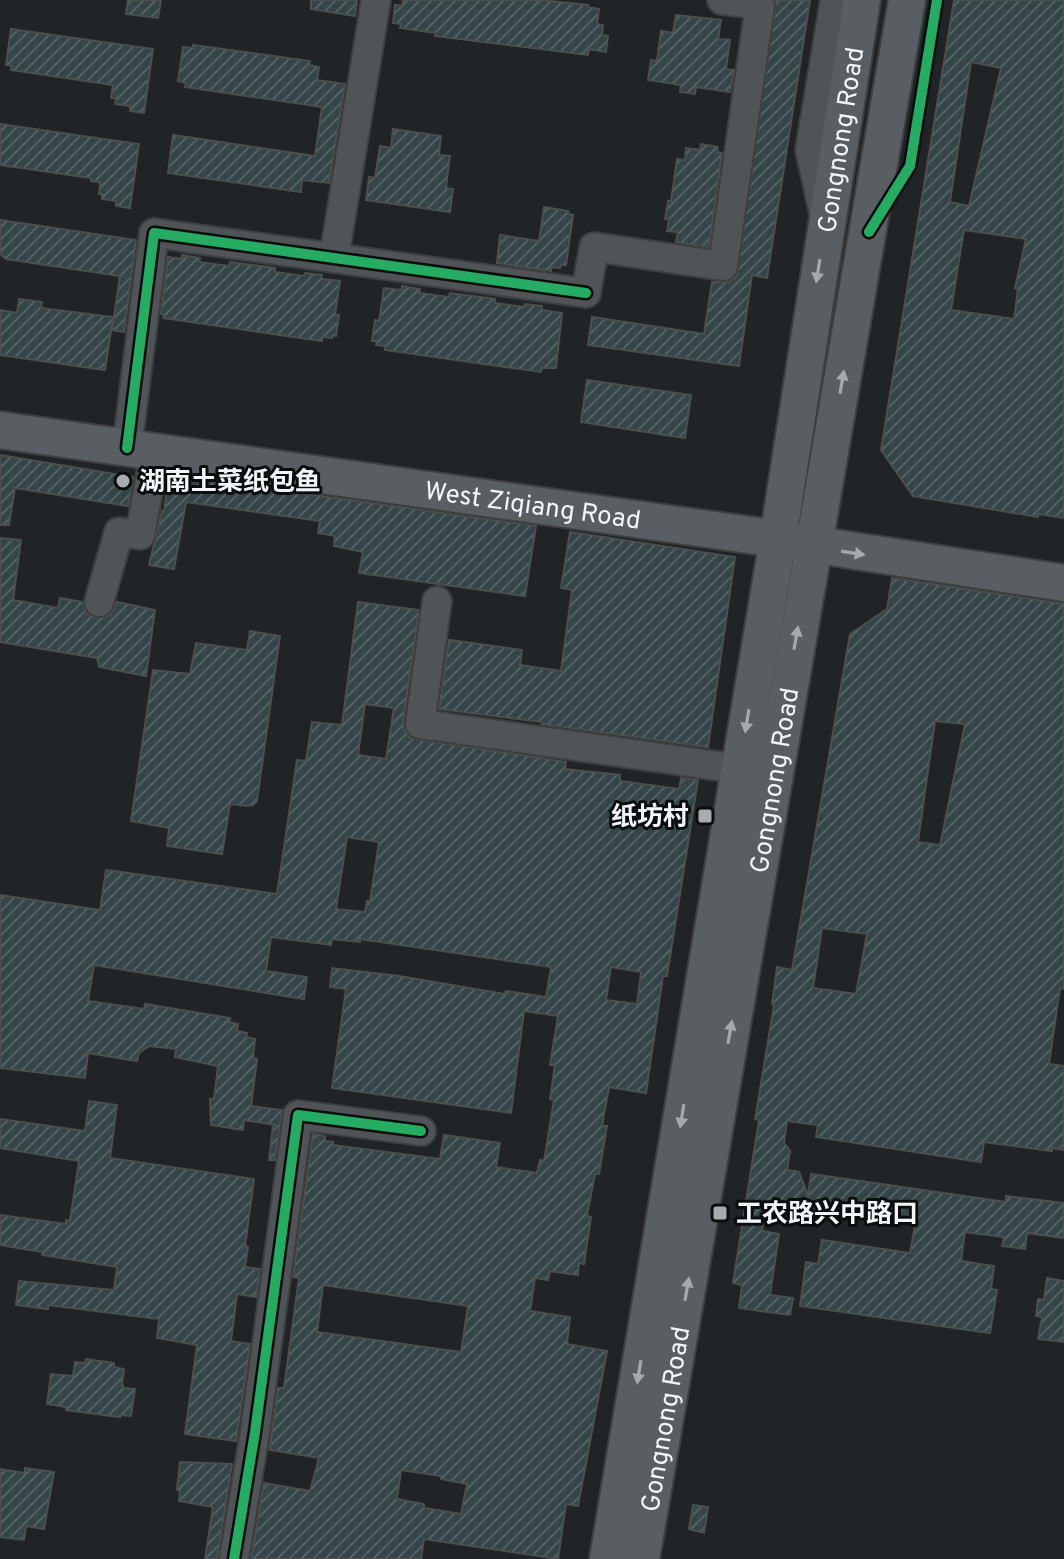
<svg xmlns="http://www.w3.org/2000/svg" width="1064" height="1559" font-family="Overpass,'Noto Sans SC',sans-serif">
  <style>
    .building { fill: url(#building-hatch); stroke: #4c4f4f; stroke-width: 2; fill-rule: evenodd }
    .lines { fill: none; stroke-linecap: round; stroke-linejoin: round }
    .minor-casing { stroke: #3d3f41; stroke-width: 32 }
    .major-casing { stroke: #3d3f41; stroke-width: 40 }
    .minor { stroke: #515456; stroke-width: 28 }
    .major { stroke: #595e62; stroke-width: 36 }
    .cycleway-casing { stroke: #0b0e0f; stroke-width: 15 }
    .cycleway { stroke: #26ab63; stroke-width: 10 }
    .oneway { fill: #a6aaad }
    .poi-dot { fill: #a9acae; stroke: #0b0e0f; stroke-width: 3 }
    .labels { text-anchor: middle; stroke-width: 6; stroke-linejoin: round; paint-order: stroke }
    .street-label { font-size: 26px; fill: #f2f6f8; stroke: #0b0e0f }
    .poi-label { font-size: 26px; font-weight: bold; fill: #f2f6f8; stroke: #0b0e0f; text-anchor: start }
  </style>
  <defs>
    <pattern id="building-hatch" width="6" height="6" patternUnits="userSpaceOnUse" patternTransform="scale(2)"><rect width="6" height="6" fill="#354547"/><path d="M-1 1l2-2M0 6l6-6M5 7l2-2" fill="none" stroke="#536062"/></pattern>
  </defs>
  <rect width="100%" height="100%" fill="#212426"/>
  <path class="building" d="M128 0H161L158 18 126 14Z
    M311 0H357L355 16 311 9Z
    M403 0H541L588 5V7L599 9 597 24 603 25 602 35 608 36 606 52 589 49 588 55 435 36 436 33 400 28 401 24 393 23 395 5 402 6Z
    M776 0H810L767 278 752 275 739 366 588 345 592 317 704 334 712 282H729L737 276Z
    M954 0H1064V518L1038 514V517L913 496 881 450ZM971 62 1001 68 969 206 950 202ZM964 230 1026 239 1015 288 1018 289 1014 319 951 310Z
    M676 15 721 20 718 39 730 40 726 69 734 70 730 92 696 87 695 94 680 92 681 85 648 80 651 60 657 61 661 31 673 33Z
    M11 29 153 49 144 113 130 111V106L115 104 116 98H111L113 85 11 70 12 66 6 65Z
    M193 45 310 61 309 65 319 67 317 80 345 84 329 183 302 180 301 192 168 173 173 135 315 156 322 107 185 87 186 83 178 81 183 47 193 48Z
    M0 124 139 144 130 208 116 206V201L102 199V194H99L100 182 91 181V178L0 165Z
    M393 129 441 136 439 155 450 156 446 188 453 189 450 212 366 200 369 177 375 178 380 146 391 148Z
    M701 144 718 147 717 152 722 153 709 247 676 242 678 232 667 231 669 219H665L668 201H671L677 159 685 160 686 148 700 150Z
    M544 207 568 211V214L573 215 566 265H561L560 268 551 267V271L497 263 500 235 539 241Z
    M0 220 136 240 124 332 112 330 120 276 6 259 0 254Z
    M182 255 200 258 199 262 229 266 230 262 275 268V272L304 276 305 273 322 275V279L340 281 335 315H339L336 336 332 335V338L322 337V341L163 318 164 315 161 314 168 257 182 259Z
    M402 286 420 289 419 293 449 297 450 293 495 299V303L524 307 525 304 542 306V310L562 313 556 368H542L541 372 385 350V346L376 345 377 341H372L375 320 379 321 384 288 402 290Z
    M19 299 42 302 41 308 113 317 105 370 0 355V310L17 313Z
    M587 380 691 395 685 438 581 422Z
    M0 455 133 477 128 506 15 488 9 525H0Z
    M169 475 536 526 525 596 359 573 363 552 334 546 335 536 318 533 320 521 186 502 174 569 149 565 162 511 164 512Z
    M570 532 735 557 708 747 542 724V722L439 709 449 640 522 650 520 665 561 671 572 590 561 588Z
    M0 538 21 540 13 600 58 608 60 598 82 602 86 613 95 618 110 615 117 602 155 610 146 676 99 667 97 658 0 642Z
    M892 578 1064 604V989L1060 988 1049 1064 1064 1066V1150L1052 1148V1151L984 1142 981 1162 816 1137 818 1125 787 1121 784 1143 790 1151 787 1170 799 1172 808 1195 811 1174 1006 1202V1196L1064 1203V1238L1027 1233 1025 1249 1002 1246 1004 1237 965 1232 961 1261 994 1266 991 1289 997 1290 990 1333 800 1306 806 1262 818 1264 822 1240 910 1253 915 1225 813 1210V1206L783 1202V1206L766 1204 762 1231 779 1234 770 1295 793 1298 790 1315 739 1308 742 1285 733 1283 759 1120 755 1119 774 1005 772 1004 777 967 792 970 850 634 887 609ZM935 721 965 724 940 845 918 842ZM822 928 867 934 856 994 813 988Z
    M358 602 419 610 403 722 405 731 410 738 566 762 565 769 620 775V781L679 789 681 778 698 780 667 976H663L646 1093 609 1087 602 1126H607L599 1174H595L590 1200 587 1216 591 1217 584 1264 579 1263 578 1275 550 1271 548 1280 535 1278 530 1311 570 1317 567 1344 607 1351 578 1506 566 1504 558 1559 424 1539 421 1559H251L264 1483 310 1491 319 1458 270 1450V1446L278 1388H284L299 1278 293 1277 313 1134 325 1136V1141L333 1142V1145L440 1159 444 1135 500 1143 496 1167 537 1173 540 1160 544 1161 554 1100 550 1099 555 1065H550L558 1016 524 1011 511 1113 332 1088 346 989 330 987 332 968 399 976 505 994 506 991 546 997 551 967 360 939V942L332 939 331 945 271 937 266 971 307 977 304 999 94 965 88 1001 144 1009 145 1004 230 1018 229 1022 238 1024 237 1031 247 1033 246 1037 255 1039 253 1058 257 1059 251 1106 282 1110 275 1160H269L273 1125H276L244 1120 243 1130 211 1125 210 1099H214L218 1066 175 1057 176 1049 149 1046 139 1053 137 1061 88 1053 85 1078 0 1068V895L100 910 106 870 277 894 297 760 306 761 312 722 342 725ZM365 704 394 708 386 759 358 755ZM347 837 379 842 370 901H367L365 912 336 909ZM611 967 641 972 637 1004 606 1000ZM323 1285 468 1306 461 1352 317 1332ZM401 1470 441 1476V1479L467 1484 461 1514 424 1508V1504L397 1499Z
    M250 631 280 636 257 801 253 805 247 806 230 804 222 854 167 846 169 828 131 821 153 670 190 674 196 643 247 650Z
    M89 1101 117 1105 110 1158 254 1179 245 1246 248 1247 245 1267 260 1269 256 1297 237 1294 231 1341 250 1344 236 1441 185 1434 197 1345 157 1338 159 1319 48 1305V1309L16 1305 19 1281 114 1290 117 1267 42 1255V1252L0 1245V1215L66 1224V1220L70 1221 79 1161 0 1148V1119L85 1131Z
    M1047 1278 1064 1281V1342L1038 1339 1042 1317 1036 1316 1038 1299 1044 1300Z
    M86 1359 114 1363V1367L124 1369 122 1384 124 1388 135 1389 131 1416 120 1415V1417L66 1410V1407L47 1404 51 1374 73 1376 75 1362 85 1363Z
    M180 1462 232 1464 217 1559H205L213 1507 179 1501 180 1491 177 1490Z
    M25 1468 54 1472 44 1529 26 1526 24 1540 0 1537V1469L25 1473Z
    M693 1505 708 1507 704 1533 689 1529Z"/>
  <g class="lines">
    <g class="minor-casing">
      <path id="minor" d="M824 213 810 150 835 0
        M334 258 376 0
        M127 448 154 233 586 293 594 247 723 266 760 5 722 0
        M437 601 420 724 739 769
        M99 602 119 532 140 535 155 452
        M234 1559 255 1432 298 1115 421 1131"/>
    </g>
    <g class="major-casing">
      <g id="major">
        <path id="s1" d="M0 430 778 539 1064 583"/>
        <path id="s2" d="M608 1559 778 539 862 0"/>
        <path id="s3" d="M641 1559 907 0"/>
      </g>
    </g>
    <use href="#minor" class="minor"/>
    <use href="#major" class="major"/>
    <g class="cycleway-casing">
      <path id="cycleway" d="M869 232 910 166 937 0
        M127 448 154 233 586 293
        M234 1559 255 1432 298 1115 421 1131"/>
    </g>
    <use href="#cycleway" class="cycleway"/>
  </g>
  <defs><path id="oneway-solid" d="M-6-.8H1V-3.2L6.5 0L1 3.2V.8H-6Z" transform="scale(2)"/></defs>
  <g class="oneway">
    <use href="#oneway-solid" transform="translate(818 271) rotate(99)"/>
    <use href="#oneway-solid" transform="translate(842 382) rotate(-80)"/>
    <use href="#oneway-solid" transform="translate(853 553) rotate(9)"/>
    <use href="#oneway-solid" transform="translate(796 638) rotate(-80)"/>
    <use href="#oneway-solid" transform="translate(747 721) rotate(99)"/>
    <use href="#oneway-solid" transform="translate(730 1032) rotate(-80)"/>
    <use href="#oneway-solid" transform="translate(682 1116) rotate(99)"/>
    <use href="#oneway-solid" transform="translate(687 1289) rotate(-80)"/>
    <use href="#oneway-solid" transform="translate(639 1372) rotate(99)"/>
  </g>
  <g class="poi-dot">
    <circle cx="123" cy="481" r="8"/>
    <rect x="697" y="808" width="16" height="16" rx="4"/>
    <rect x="712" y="1205" width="16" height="16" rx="4"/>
  </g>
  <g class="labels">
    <g class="street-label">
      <text dy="9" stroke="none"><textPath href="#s2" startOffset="1438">Gongnong Road</textPath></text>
      <text dy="9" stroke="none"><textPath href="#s1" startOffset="538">West Ziqiang Road</textPath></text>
      <text dy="9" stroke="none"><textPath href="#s3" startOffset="790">Gongnong Road</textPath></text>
      <text dy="9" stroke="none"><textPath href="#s3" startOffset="142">Gongnong Road</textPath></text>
    </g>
    <g class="poi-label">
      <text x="139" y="490">湖南土菜纸包鱼</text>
      <text x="689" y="825" text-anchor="end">纸坊村</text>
      <text x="736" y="1222">工农路兴中路口</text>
    </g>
  </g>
</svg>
